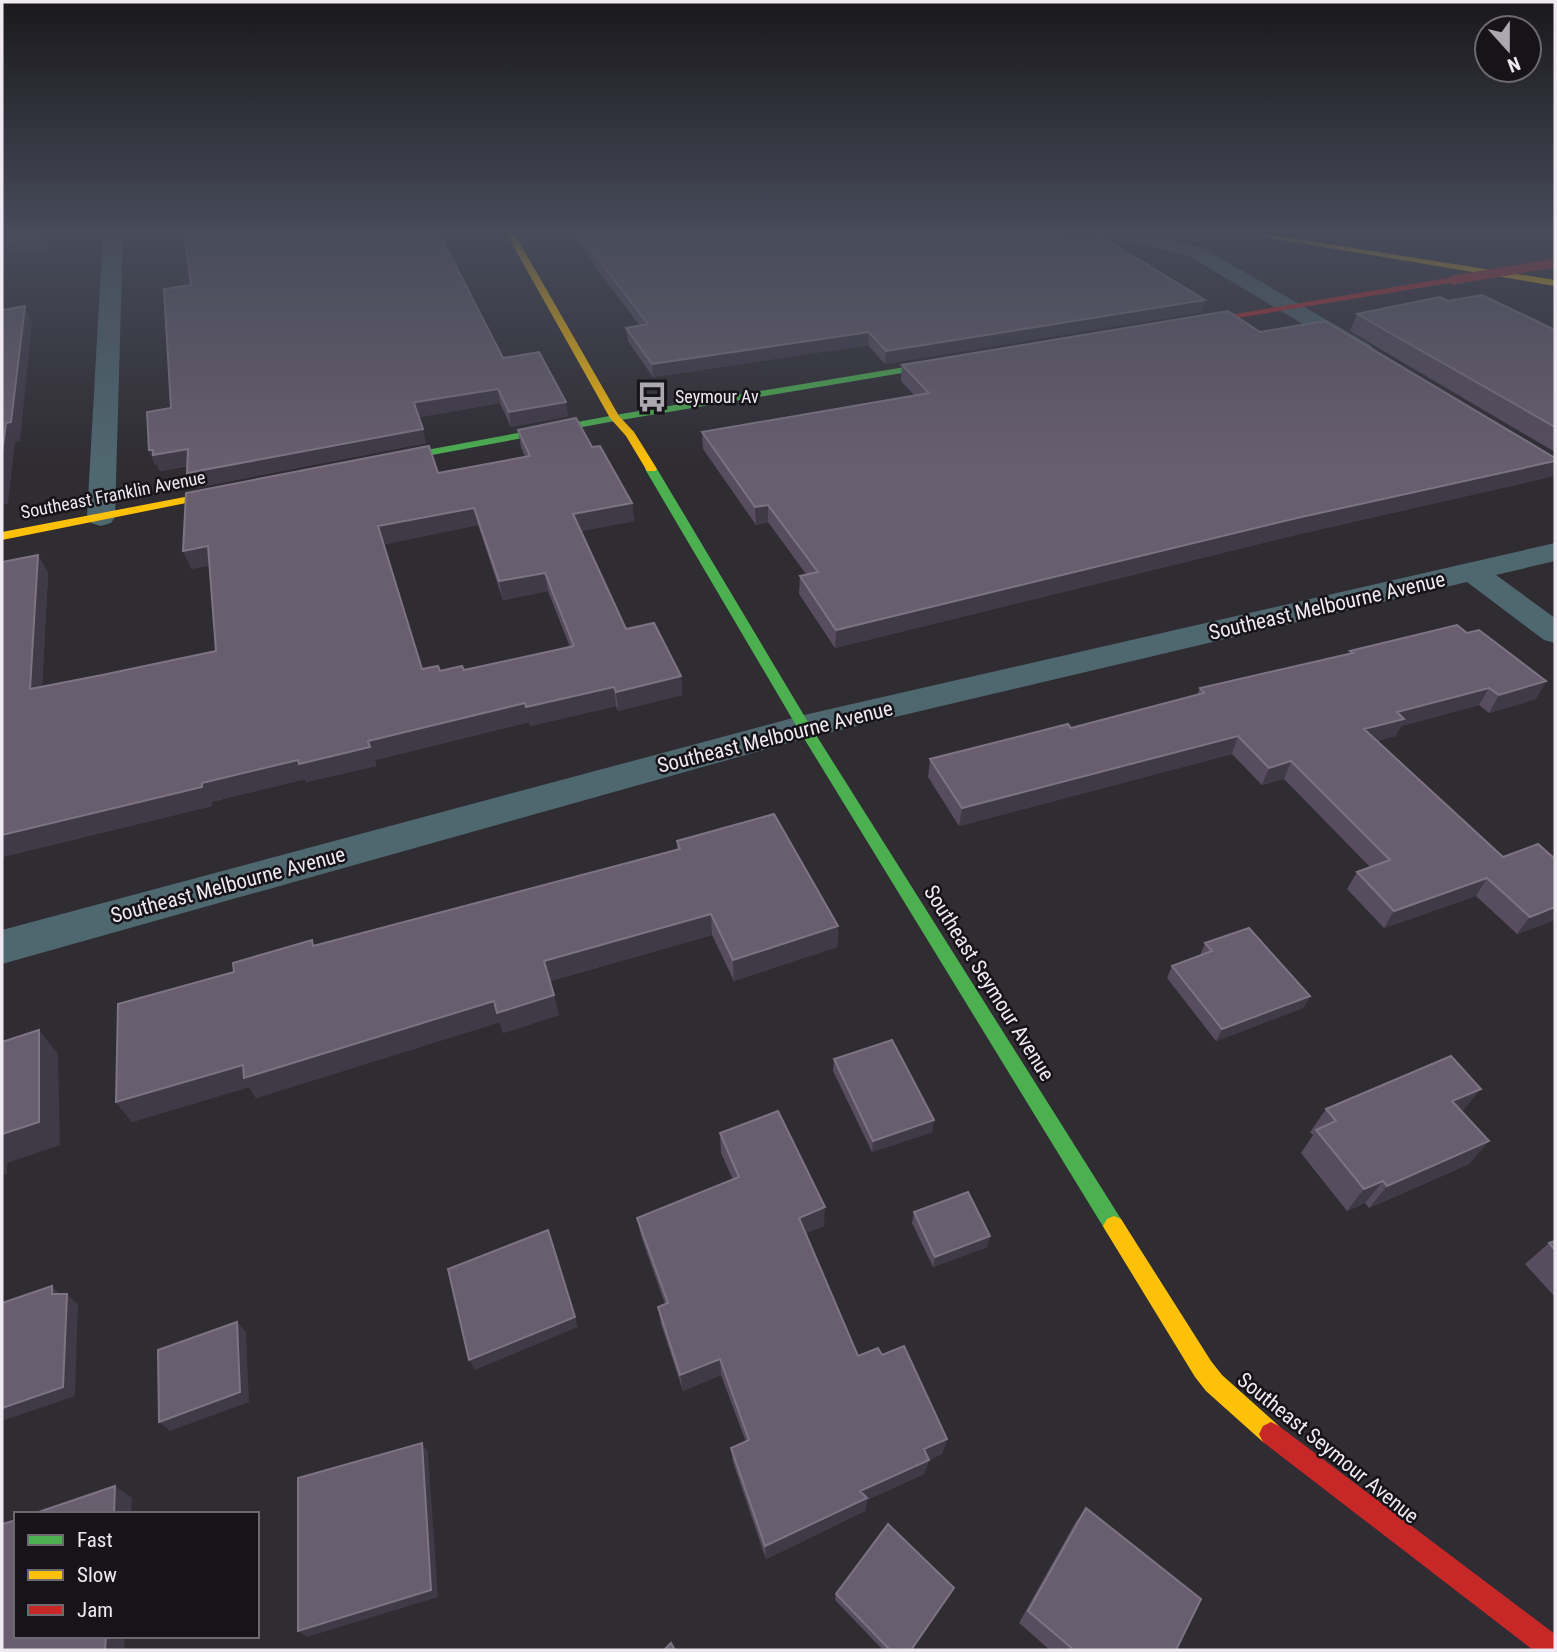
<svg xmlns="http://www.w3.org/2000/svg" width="1557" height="1652" font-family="'Roboto Condensed',sans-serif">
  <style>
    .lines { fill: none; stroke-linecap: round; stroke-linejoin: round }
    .street { fill: #4f676f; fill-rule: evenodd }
    .fast { fill: #4caf50; fill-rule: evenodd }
    .slow { fill: #ffc107; fill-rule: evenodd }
    .jam { fill: #c62828; fill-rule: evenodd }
    .jam-bridge { stroke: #c62828; stroke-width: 9 }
    .wall { fill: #574d5e; fill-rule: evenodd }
    .shaded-wall { fill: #403946 }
    .building { fill: #685e6e; stroke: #7d7483; stroke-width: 2; fill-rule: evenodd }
    .labels { text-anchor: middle; stroke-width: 5; stroke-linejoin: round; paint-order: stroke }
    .far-poi-label { font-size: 18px; fill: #efeaf2; stroke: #161319; text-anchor: start }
    .far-street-label { font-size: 18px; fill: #efeaf2; stroke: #161319 }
    .street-label { font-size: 21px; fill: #efeaf2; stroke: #161319 }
  </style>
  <rect width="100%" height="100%" fill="#2f2c32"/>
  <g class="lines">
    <path class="street" d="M103 233H123L115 517 111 523 101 526 91 523 87 517Z
      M1103 233H1138L1203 248 1370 345 1374 350 1370 355H1354L1189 256 1106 237Z
      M1555 543V561L1496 575 1555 618V643L1544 640 1467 582 806 738 2 964V930L804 715Z"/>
    <path class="fast" d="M953 359 956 360V364L615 421 378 465 373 462 378 459 615 415Z
      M647 467 657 469 811 727 1121 1219 1125 1226 1121 1233 1114 1236 1107 1233 797 727 645 469Z"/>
    <path class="slow" d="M506 233H514L619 416 634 432 657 469 655 471H647L626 436 610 418Z
      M1241 233H1259L1555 280V286Z
      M237 487 241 488V492L2 540V532Z
      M1114 1216 1121 1219 1211 1361 1222 1375 1279 1426 1283 1434 1279 1442 1271 1446 1263 1442 1206 1391 1195 1377 1107 1233 1103 1226 1107 1219Z"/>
    <path class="jam" d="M1453 277 1457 280 1456 282 1182 327 1177 324Z
      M1271 1422 1279 1426 1555 1634V1650H1533L1263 1442 1259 1434 1263 1426Z"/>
    <path class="jam-bridge" d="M1453 280 1555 263"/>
  </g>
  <path class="wall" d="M570 233H1040L1202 312 885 364 868 345 653 377 628 341 626 328 640 326Z
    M1448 301 1555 330V452L1350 331 1357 314Z
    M1260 332 1555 458V474L1554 476 1291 536 835 648 799 594 800 576 806 574 768 522 756 525 703 449 702 432 914 395 901 381 902 365Z
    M503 358 568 416 511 427 500 403 420 417H419L426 443 194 488 187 473 188 466 160 471 157 465H155L149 450 171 408Z
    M518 430 592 447 632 503 634 521 581 531 626 629 681 676 682 695 618 711 616 706 530 726 529 722 375 760 376 766 306 782 305 779 211 802 212 806 2 857 38 555 48 573 42 687 102 675 216 651 210 565 191 569 438 473 525 457 521 447ZM478 525 503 600 548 591 570 647 464 670 440 671 422 669 383 544Z
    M1467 633 1546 681 1536 699 1489 713 1479 705 1401 726 1395 736 1377 741 1503 857 1555 859V920L1517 934 1476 896 1384 928 1347 889 1357 872 1370 867 1284 779 1262 785 1232 754 959 826 928 777 930 759 1071 728 1197 695 1200 688 1348 654 1350 651Z
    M677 841 838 926 837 947 734 981 712 935 550 981 559 1015 503 1033 500 1022 256 1098 249 1087 132 1122 116 1102 234 972 315 946 677 849Z
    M1205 943 1310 996 1303 1008 1216 1041 1167 978 1172 966 1200 955Z
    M834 1059 934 1120 932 1132 872 1152 833 1071Z
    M1326 1109 1462 1112 1489 1141 1469 1164 1369 1208 1365 1203 1347 1211 1301 1153 1313 1135 1310 1132Z
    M720 1133 824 1226 806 1233 858 1356 882 1355 947 1439 942 1454 929 1460 924 1474 867 1500 865 1511 766 1559 733 1462 731 1448 746 1442 721 1375 683 1391 661 1324 658 1307 665 1304 641 1236 637 1218 733 1180 721 1153Z
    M914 1212 990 1236 987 1247 933 1267 912 1223Z
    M1555 1241V1297L1525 1264 1549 1243Z
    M1086 1508 1176 1650H1050L1019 1623 1075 1523Z
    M954 1588 950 1594 912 1650H883L835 1600 836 1594Z"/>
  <path class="shaded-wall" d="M47 233H54L52 249 2 255V242Z
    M1205 300 1202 312 885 364 886 351Z
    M25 306 32 323 20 441 15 442 8 504 2 505V453Z
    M869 332 868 345 653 377 652 364Z
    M498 389 500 403 420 417 417 418 414 403 416 402Z
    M566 402 568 416 511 427 509 412Z
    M423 429 426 443 194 488 187 473Z
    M188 449 194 464 160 471 157 465H155L149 450Z
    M1555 461V474L1554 476 1291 536 835 648 836 630 1297 518Z
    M632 503 634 521 576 532 573 514Z
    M768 505V522L756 525 755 507Z
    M474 508 478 525 383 545 378 526Z
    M208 546 216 564 191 569 183 551Z
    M38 555 48 573 41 708 30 689Z
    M545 573 548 591 503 600 499 581Z
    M681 676 682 695 618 711 616 692Z
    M1546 681 1536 699 1489 713 1499 695Z
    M614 687 616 706 530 726 526 707Z
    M1489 688 1479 705 1401 726 1395 736 1355 747 1364 729 1397 712Z
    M525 703 529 722 375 760 376 766 306 782 305 779 211 802 212 806 2 857V835L368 741Z
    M1238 736 1232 754 959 826 962 808Z
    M1291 761 1284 779 1262 785 1269 768Z
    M1487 878 1476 896 1384 928 1394 911Z
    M1555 907V920L1517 934 1530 917Z
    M711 914 712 935 549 981 544 961Z
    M838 926 837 947 734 981 733 960Z
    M554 995 559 1015 503 1033 500 1022 256 1098 249 1087 132 1122 116 1102 243 1065 494 1001Z
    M1310 996 1303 1008 1216 1041 1222 1029Z
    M39 1030 58 1054 60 1145 7 1163V1174L2 1175V1134Z
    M1481 1089 1462 1112 1452 1101Z
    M934 1120 932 1132 872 1152 873 1141Z
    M1489 1141 1469 1164 1369 1208 1387 1186Z
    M1383 1181 1365 1203 1347 1211 1364 1189Z
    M825 1207 824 1226 798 1236 799 1218Z
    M548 1230 578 1327 475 1370 469 1360Z
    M990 1236 987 1247 933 1267 935 1257Z
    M52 1286 63 1297 52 1294Z
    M67 1294 78 1305 75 1396 2 1421V1408Z
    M237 1322 246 1332 249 1402 170 1431 159 1422Z
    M720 1359 721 1375 683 1391 680 1375Z
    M947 1439 942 1454 920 1464 924 1449Z
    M422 1443 428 1452 438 1597 307 1637 298 1631Z
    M929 1460 924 1474 867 1500 865 1511 766 1559 765 1546 860 1491Z
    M115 1486 132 1498 131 1514H114Z
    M954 1588 950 1594 912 1650H911Z
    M106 1636H125L124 1650H105Z"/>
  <path class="building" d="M2 233H47L46 237 2 242Z
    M184 233H439L503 358 539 352 566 402 509 412 498 389 416 402 414 403 423 429 187 473 188 449 153 455V450H149L147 412 171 408 164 289 191 285Z
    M578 233H1040L1076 239 1100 236 1205 300 886 351 869 332 652 364 626 328 648 324Z
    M1482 295 1555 330V427L1357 314 1440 297 1448 301Z
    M25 306 11 422 6 423 2 453V310Z
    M1228 311 1260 332 1325 321 1555 458V461L1297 518 836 630 800 576 818 572 768 505 755 507 702 432 929 393 902 365Z
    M576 418 592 447 600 446 632 503 573 514 626 629 654 623 681 676 616 692 614 687 526 707 525 703 368 741 370 747 299 764 298 760 202 783V787L2 835V562L38 555 30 689 102 675 216 651 208 546 183 551 186 493 429 446 438 473 530 456 518 430ZM474 508 499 581 545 573 574 646 464 670 462 666 440 671 438 666 422 669 378 526Z
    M1457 625 1467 633 1479 630 1546 681 1499 695 1489 688 1397 712 1404 719 1364 729 1503 857 1538 844 1555 859V907L1530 917 1487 878 1394 911 1357 872 1390 860 1291 761 1269 768 1238 736 962 808 930 759 1068 724 1071 728 1204 693 1200 688 1353 653 1350 651Z
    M774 814 838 926 733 960 711 914 544 961 554 995 497 1013 494 1001 244 1078 243 1065 116 1102 118 1004 234 972 233 963 312 940 313 946 680 849 677 841Z
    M1249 928 1310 996 1222 1029 1172 966 1212 951 1205 943Z
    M39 1030V1122L2 1134V1042Z
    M892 1040 934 1120 873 1141 834 1059Z
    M1451 1056 1481 1089 1452 1101 1489 1141 1387 1186 1383 1181 1364 1189 1316 1130 1336 1121 1326 1109Z
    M778 1111 825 1207 799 1218 858 1356 878 1348 882 1355 904 1346 947 1439 924 1449 929 1460 860 1491 867 1498 765 1546 731 1448 749 1440 720 1359 680 1375 658 1307 668 1303 637 1218 739 1177 720 1133Z
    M968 1192 990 1236 935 1257 914 1212Z
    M548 1230 575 1317 469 1360 448 1269Z
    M1555 1241V1250L1549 1243Z
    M52 1286V1294H67L63 1387 2 1408V1303Z
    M237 1322 240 1392 159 1422 158 1350Z
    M422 1443 431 1590 298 1631V1478Z
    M115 1486 114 1514H33Z
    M1086 1508 1201 1599 1176 1650H1074L1028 1611Z
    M16 1520V1636H106L105 1650H2V1524Z
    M888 1524 954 1588 911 1650H890L836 1594Z
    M671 1643 675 1650H664Z"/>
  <linearGradient id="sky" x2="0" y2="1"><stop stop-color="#1a181c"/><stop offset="0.5" stop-color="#474b5a"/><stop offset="1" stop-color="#474b5a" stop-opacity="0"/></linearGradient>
  <rect width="1557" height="464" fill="url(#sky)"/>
  <defs>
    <g id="bus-bare" transform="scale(2.415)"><path d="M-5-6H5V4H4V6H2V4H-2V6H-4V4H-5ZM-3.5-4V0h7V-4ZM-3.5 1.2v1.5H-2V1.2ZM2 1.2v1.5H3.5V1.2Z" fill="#aca8af" stroke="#161319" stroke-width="2.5" paint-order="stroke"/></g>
  </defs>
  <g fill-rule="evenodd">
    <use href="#bus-bare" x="652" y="397"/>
  </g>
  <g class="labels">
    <g class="far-poi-label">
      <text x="675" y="403">Seymour Av</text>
    </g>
    <g class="far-street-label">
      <text transform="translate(113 495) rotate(-11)" y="6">Southeast Franklin Avenue</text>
    </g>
    <g class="street-label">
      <text transform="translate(1327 606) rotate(-13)" y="7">Southeast Melbourne Avenue</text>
      <text transform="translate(775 737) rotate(-14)" y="7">Southeast Melbourne Avenue</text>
      <text transform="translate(228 885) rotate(-15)" y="7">Southeast Melbourne Avenue</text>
      <text transform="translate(989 983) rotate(58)" y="7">Southeast Seymour Avenue</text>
      <text transform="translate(1328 1448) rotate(39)" y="7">Southeast Seymour Avenue</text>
    </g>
  </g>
  <rect width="1557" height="1652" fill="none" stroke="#efeaf2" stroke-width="7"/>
  <rect x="14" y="1512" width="245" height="126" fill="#161319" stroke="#6d6970" stroke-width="2"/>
  <rect x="28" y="1535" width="35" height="10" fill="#4caf50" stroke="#6d6970" stroke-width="2"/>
  <text x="77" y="1547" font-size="21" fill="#efeaf2">Fast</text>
  <rect x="28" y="1570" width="35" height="10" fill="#ffc107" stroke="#6d6970" stroke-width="2"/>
  <text x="77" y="1582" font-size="21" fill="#efeaf2">Slow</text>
  <rect x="28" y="1605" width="35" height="10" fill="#c62828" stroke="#6d6970" stroke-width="2"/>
  <text x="77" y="1617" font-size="21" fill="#efeaf2">Jam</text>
  <g transform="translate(1508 49) rotate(159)"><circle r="33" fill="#161319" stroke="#6d6970" stroke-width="2"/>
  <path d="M0-5L12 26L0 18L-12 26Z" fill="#aca8af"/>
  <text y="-10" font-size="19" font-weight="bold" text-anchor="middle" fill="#efeaf2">N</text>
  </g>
</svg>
